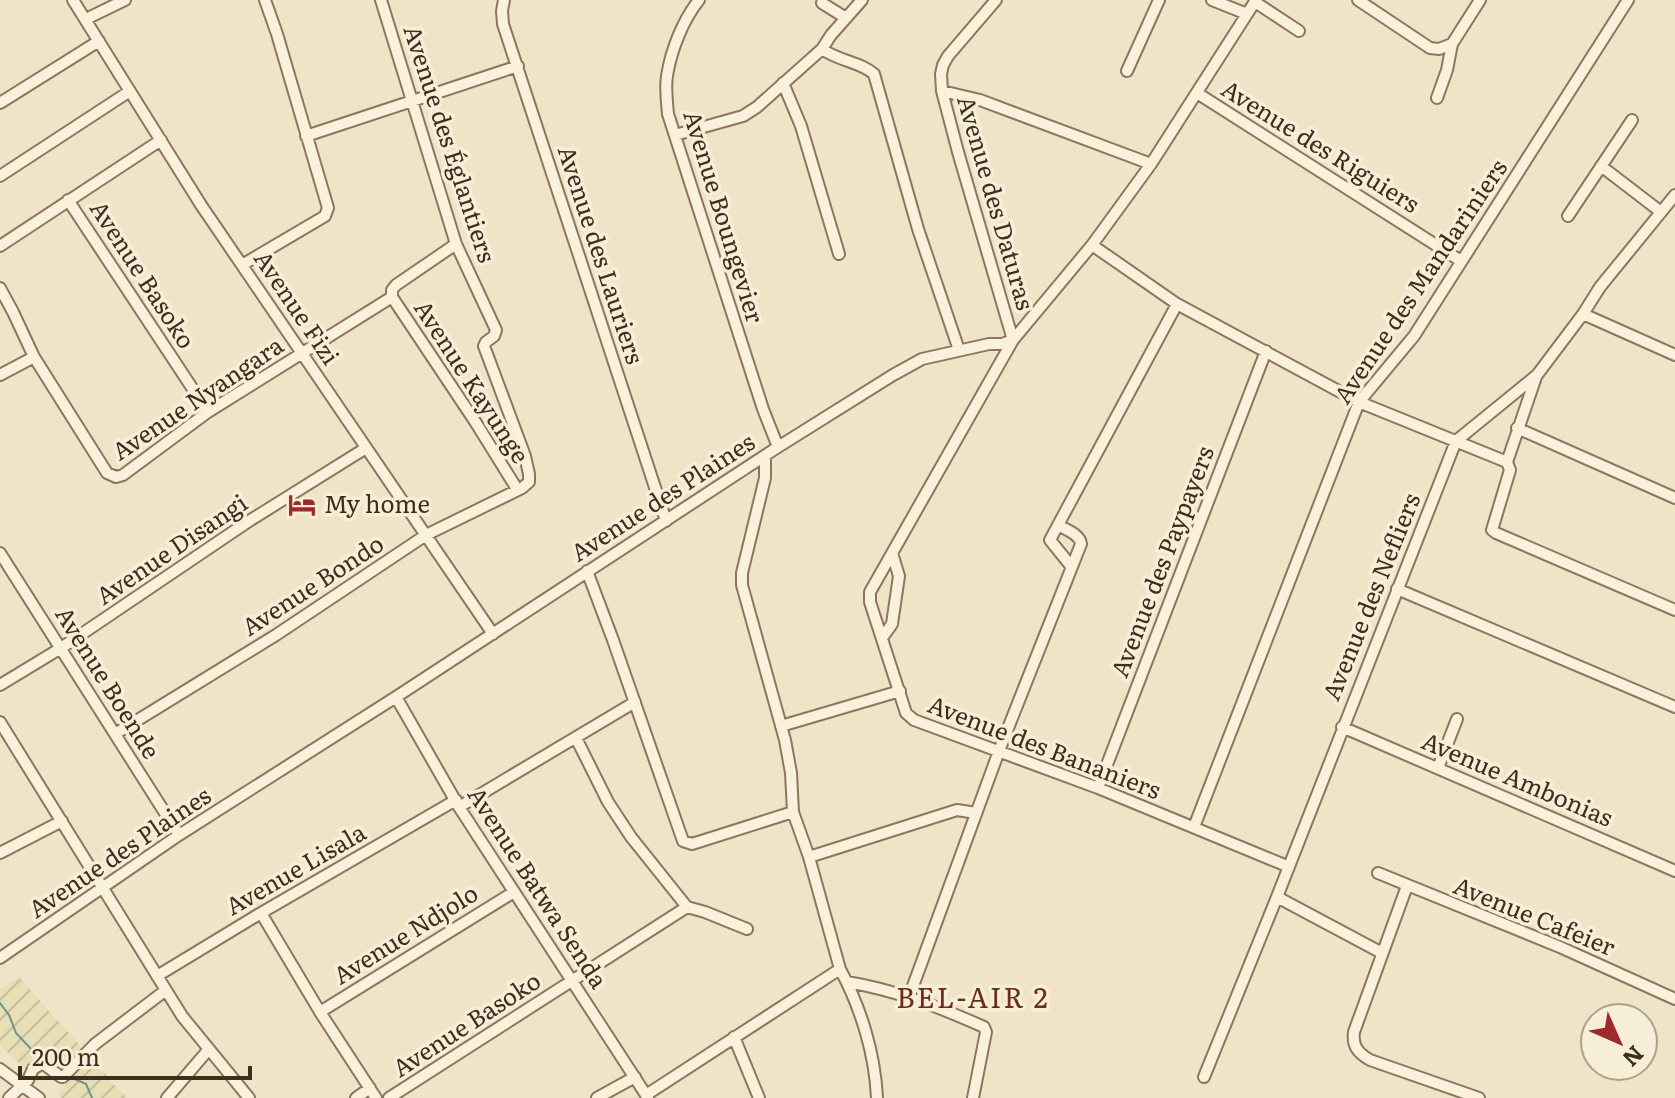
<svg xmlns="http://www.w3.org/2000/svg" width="1675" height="1098" font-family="Literata,serif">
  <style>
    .farmland { fill: url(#farmland-furrows) }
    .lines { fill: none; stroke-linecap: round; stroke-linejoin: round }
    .stream { stroke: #6f938a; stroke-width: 2 }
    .minor-casing { stroke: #8d765c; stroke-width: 14 }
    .minor { stroke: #faf1dc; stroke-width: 10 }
    .labels { text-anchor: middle; stroke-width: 7; stroke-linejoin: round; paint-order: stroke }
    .street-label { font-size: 24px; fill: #3d2e20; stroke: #f7eed8 }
    .poi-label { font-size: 24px; fill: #3d2e20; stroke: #f7eed8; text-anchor: start }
    .quarter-label { font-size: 28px; letter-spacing: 2px; fill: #6b2e1e; stroke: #f7eed8 }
  </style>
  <defs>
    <pattern id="farmland-furrows" width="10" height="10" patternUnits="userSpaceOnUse" patternTransform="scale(2)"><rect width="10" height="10" fill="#e6deb5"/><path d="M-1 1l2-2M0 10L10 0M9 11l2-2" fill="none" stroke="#c6bf9b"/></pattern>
  </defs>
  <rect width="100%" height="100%" fill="#f0e4c8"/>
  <path class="farmland" d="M19 977 114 1084 127 1098H62L58 1095 66 1084 42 1066 32 1075 0 1045V990Z"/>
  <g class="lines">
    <path class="stream" d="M0 1003 9 1015 16 1033 32 1050 45 1056 50 1063
      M68 1076 86 1084 92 1098"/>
    <g class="minor-casing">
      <path id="minor" d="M73 0 201 205 493 634
        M504 0 502 11 503 24 666 521
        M699 0C683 20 671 50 667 76 665 89 667 102 668 114L763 409 778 447
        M996 0 948 56 943 65 941 74 942 91 958 152 1013 340 870 592V602L906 713 914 720 1098 788 1287 866
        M1212 0 1247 14
        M1358 0 1430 48 1439 49 1452 44
        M1255 2 1299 31
        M822 3 846 18
        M86 19 125 0
        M822 49C838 61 861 62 874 74L918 229 959 350
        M1127 71 1159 0
        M783 83 801 126 839 254
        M942 91 980 100 1151 164
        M1197 93 1461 261
        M1437 98 1447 70 1452 44 1480 0
        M0 103 99 41
        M675 135 743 116 757 107 822 49 831 35 862 0
        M306 136 518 66
        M1601 166 1661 212
        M0 176 130 91
        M68 200 208 412
        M1568 216 1632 120
        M1092 245 1177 304 1359 402 1507 462
        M0 246 161 140
        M242 265 320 219 325 216 328 208 277 34 265 0
        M0 288 13 312 34 357 107 473 116 477 123 475 208 412 392 297
        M392 297 476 423 517 489
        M392 297V290L396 285 456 244
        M1583 314 1675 355
        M0 375 34 357
        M1536 377 1507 462 1510 470 1492 530 1496 533 1675 610
        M1517 428 1675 498
        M765 456V478L742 573V585L785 740 791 773 793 812 809 857 840 969C861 1008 875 1054 877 1098
        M0 553 179 835
        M1071 566 1050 540 1177 304
        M587 571 613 640 683 841 692 844 793 812
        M1397 589 1675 707
        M882 638 892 624 899 576 892 553
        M0 685 61 648 249 521 366 448
        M396 697 459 807 648 1098
        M0 722 182 1016 249 1098
        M781 726 900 691
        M1342 727 1675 871
        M115 734 276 635 426 535 522 488 529 482V474L525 456 484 346 486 342 494 336 496 330 456 244 381 0
        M576 738 608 802 631 837 687 907 705 912 747 929
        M1438 768 1457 719
        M1098 788 1266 351
        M459 807 635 702
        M1194 827 1359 402 1414 336 1628 0
        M0 853 62 821
        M809 857 957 810 976 813
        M1378 873 1560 947 1675 999
        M1407 886 1354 1032C1352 1046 1358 1053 1370 1060L1479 1098
        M1277 897 1382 953
        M261 913 320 1012 376 1098
        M0 958 179 835 396 697 778 447 893 375 922 359 989 344H1002L1013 340 1092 245 1151 164 1256 0
        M157 976 261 913 456 800
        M847 982C896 990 939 1007 984 1027L986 1032 973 1098
        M909 997 999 751 1081 544C1080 534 1066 530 1058 525
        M320 1012 514 892
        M734 1037 759 1098
        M0 1069 39 1098
        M1204 1077 1277 897 1456 441 1537 375 1583 314 1600 287 1675 195
        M646 1095 840 969
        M9 1098 28 1080 33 1069 41 1064 45 1065 61 1077H63L95 1044 166 990
        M167 1098 209 1049
        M356 1098 370 1088
        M389 1098 687 907
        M597 1098 635 1077"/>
    </g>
    <use href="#minor" class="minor"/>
  </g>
  <defs>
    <g id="hotel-bare" transform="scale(2.16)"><path d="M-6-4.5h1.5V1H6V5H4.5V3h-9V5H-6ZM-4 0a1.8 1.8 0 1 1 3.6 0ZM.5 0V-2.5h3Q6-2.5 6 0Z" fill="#9e2a2b" stroke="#f7eed8" stroke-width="2.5" paint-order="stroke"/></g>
  </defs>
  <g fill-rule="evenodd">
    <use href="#hotel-bare" x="302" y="505"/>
  </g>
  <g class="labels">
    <g class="street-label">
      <text transform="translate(449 144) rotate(72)" y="8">Avenue des Églantiers</text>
      <text transform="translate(1320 147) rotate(32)" y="8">Avenue des Riguiers</text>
      <text transform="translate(995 203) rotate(74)" y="8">Avenue des Daturas</text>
      <text transform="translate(723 217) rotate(73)" y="8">Avenue Boungevier</text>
      <text transform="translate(600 255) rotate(72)" y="8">Avenue des Lauriers</text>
      <text transform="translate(142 275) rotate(57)" y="8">Avenue Basoko</text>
      <text transform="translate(1421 282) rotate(-56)" y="8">Avenue des Mandariniers</text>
      <text transform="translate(296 308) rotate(56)" y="8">Avenue Fizi</text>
      <text transform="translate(471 382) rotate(57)" y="8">Avenue Kayunge</text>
      <text transform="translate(198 399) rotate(-34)" y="8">Avenue Nyangara</text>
      <text transform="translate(663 498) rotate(-33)" y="8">Avenue des Plaines</text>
      <text transform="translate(172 550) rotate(-34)" y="8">Avenue Disangi</text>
      <text transform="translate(1163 562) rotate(-69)" y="8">Avenue des Paypayers</text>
      <text transform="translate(313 586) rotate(-33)" y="8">Avenue Bondo</text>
      <text transform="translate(1372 597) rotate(-68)" y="8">Avenue des Nefliers</text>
      <text transform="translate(107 683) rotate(58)" y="8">Avenue Boende</text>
      <text transform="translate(1044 748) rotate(21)" y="8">Avenue des Bananiers</text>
      <text transform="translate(1517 780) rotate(23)" y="8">Avenue Ambonias</text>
      <text transform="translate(120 853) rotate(-34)" y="8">Avenue des Plaines</text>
      <text transform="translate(296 870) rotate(-30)" y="8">Avenue Lisala</text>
      <text transform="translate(537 888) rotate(57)" y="8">Avenue Batwa Senda</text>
      <text transform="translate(1534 917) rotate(22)" y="8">Avenue Cafeier</text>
      <text transform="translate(406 935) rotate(-32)" y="8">Avenue Ndjolo</text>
      <text transform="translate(467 1025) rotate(-33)" y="8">Avenue Basoko</text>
    </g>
    <g class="poi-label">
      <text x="324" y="513">My home</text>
    </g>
    <g class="quarter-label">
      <text x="973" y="1008">BEL-AIR 2</text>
    </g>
  </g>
  <g transform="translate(1619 1042) rotate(135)"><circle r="38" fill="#f7eed8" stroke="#ada18e" stroke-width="2"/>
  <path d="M0-6L14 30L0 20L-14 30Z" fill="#9e2a2b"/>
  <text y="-12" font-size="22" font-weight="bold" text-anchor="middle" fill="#3d2e20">N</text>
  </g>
  <path d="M20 1066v12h230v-12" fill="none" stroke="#3d2e20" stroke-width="4"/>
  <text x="32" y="1066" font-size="24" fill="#3d2e20" stroke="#f7eed8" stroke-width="6" paint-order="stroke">200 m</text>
</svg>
